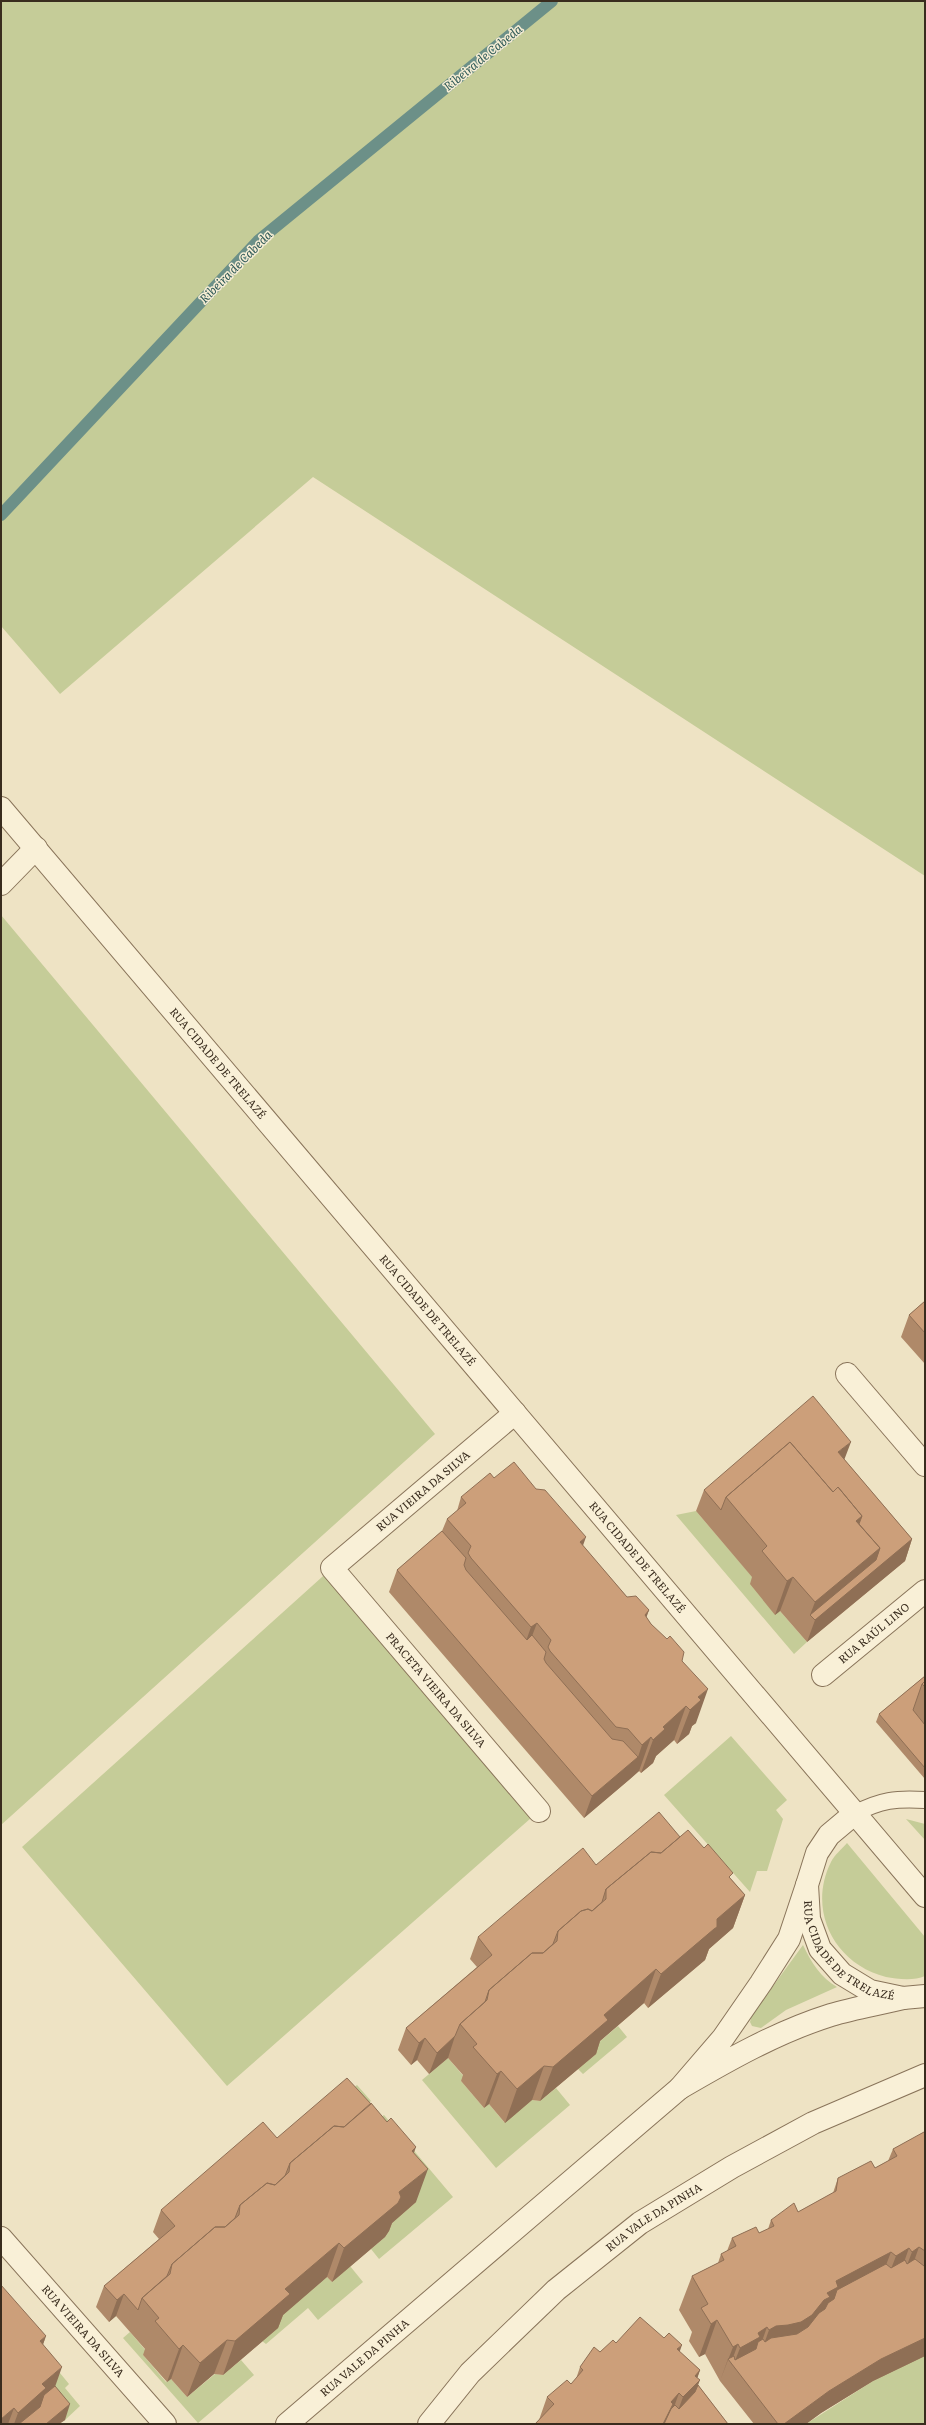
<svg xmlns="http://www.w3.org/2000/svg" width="926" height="2425" font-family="Literata,serif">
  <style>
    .green { fill: #c5cc98 }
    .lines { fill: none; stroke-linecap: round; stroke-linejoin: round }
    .stream { stroke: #6c9088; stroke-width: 12 }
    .service-casing { stroke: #89745a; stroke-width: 18 }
    .minor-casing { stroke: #89745a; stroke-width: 24 }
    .tertiary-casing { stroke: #89745a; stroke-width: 24 }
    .service { stroke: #f9f0d7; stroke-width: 16 }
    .minor { stroke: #f9f0d7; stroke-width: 22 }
    .tertiary { stroke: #f9f0d7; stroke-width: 22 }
    .wall { fill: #af8969 }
    .shaded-wall { fill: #8f6f55 }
    .building { fill: #cc9f7a; stroke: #8f6f55 }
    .labels { text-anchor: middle; stroke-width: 3; stroke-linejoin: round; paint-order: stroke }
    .street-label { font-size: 11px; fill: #392c1e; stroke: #f6edd4 }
    .water-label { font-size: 12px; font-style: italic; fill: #2e5957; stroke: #f6edd4 }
  </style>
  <rect width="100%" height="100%" fill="#eee3c4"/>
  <path class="green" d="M1 1H925V876L313 477 60 694 1 626Z
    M1 915 435 1434 1 1825Z
    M696 1511 755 1580 775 1614 780 1611 807 1642 794 1654 676 1515Z
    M332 1568 539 1811 227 2086 22 1847Z
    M731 1736 787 1800 776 1810 783 1819 767 1871H757L750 1892 664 1795Z
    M906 1819 925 1824V1840Z
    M847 1843 925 1937V1976C914 1981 897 1979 886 1977 834 1964 807 1910 831 1862 834 1855 842 1849 847 1843Z
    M803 1945C811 1962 821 1978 837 1987L786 2010 761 2028 752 2026 750 2022 752 2015Z
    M618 2026 627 2037 583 2074 578 2069 591 2049Z
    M448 2058 465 2078 461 2081 484 2108 489 2104 504 2122 532 2100 540 2101 556 2088 570 2105 496 2168 422 2080Z
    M357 2085 371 2101 365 2106 377 2120 384 2115 453 2197 379 2259 371 2249 385 2237 389 2231 339 2100Z
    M350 2266 363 2282 318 2320 308 2308 266 2344 262 2341 273 2323 327 2277 332 2282Z
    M130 2332 147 2352 143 2355 166 2382 171 2379 187 2397 215 2374 223 2375 241 2360 254 2375 198 2423 123 2338Z
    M32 2339 69 2384 65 2388 80 2406 65 2420 50 2401Z
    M925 2354V2424H806L873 2381Z"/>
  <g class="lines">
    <path class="stream" d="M1 515 258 241 552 1"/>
    <g class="service-casing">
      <path id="service" d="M854 1814C880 1800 897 1798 925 1800"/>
    </g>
    <g class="minor-casing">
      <g id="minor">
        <path d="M1 884 36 848"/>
        <path d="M847 1374 925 1465"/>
        <path id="s1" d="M515 1413 332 1568 539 1811"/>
        <path id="s2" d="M823 1675 925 1591"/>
        <path id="s3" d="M854 1814 829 1835 817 1853 807 1885 809 1919 820 1949 842 1974 870 1991 903 1998 925 1996"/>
        <path d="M807 1885 789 1939 761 1983 723 2038 680 2088C728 2060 777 2032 831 2015 854 2008 879 2004 903 1998"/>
        <path id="s4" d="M1 2238 165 2424"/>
        <path id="s5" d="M287 2424 680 2088"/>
        <path id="s6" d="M429 2424 470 2373 556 2290 640 2223 732 2167 813 2123 925 2075"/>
      </g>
    </g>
    <g class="tertiary-casing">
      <g id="tertiary">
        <path id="s7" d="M1 808 925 1896"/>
      </g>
    </g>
    <use href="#service" class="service"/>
    <use href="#minor" class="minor"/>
    <use href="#tertiary" class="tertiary"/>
  </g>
  <path class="wall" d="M925 1301V1364L901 1337 909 1315Z
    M844 1459 912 1539 905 1561 807 1642 780 1611 775 1615 750 1584 752 1577 696 1511 704 1490Z
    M494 1478 583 1546 627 1597 649 1610 646 1617 651 1624 682 1661 696 1723 692 1726 689 1734 677 1744 674 1740 656 1756 653 1763 641 1773 639 1771 630 1779 584 1818 389 1592 397 1570 442 1531 447 1519 457 1511 461 1497Z
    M925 1676V1779L876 1722 879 1714Z
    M680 1837 704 1848 745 1895 733 1928 709 1949 705 1960 648 2008 644 2003 600 2041 596 2054 540 2101 532 2100 505 2123 489 2104 484 2108 461 2081 463 2075 448 2058 429 2074 417 2060 411 2065 398 2050 406 2028 477 1967 470 1959 478 1937 596 1865Z
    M387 2122 414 2153 416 2202 392 2223 389 2231 385 2237 332 2282 327 2277 283 2315 278 2328 223 2375 214 2374 187 2397 171 2379 167 2382 143 2355 145 2349 116 2316 109 2322 96 2307 104 2286 159 2239 153 2232 161 2210 277 2138Z
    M925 2133V2356L873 2381 821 2413 806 2424H754L720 2381 705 2354 699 2357 689 2341 692 2332 679 2310 692 2276 718 2263 721 2254 727 2251 732 2238 759 2233 768 2229 771 2220 798 2212 833 2193 838 2178 875 2168 888 2161 893 2149Z
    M46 2336 43 2344 65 2420 59 2424H1Z
    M616 2343 679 2352 700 2370 697 2378 698 2385 728 2424 539 2420 547 2397 571 2384 576 2379 580 2367 600 2352Z"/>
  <path class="shaded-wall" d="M851 1442 843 1463 838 1452Z
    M862 1516 854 1536 856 1521Z
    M586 1537 574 1571 580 1542Z
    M912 1539 905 1561 807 1642 815 1620 810 1615 815 1602 880 1548Z
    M793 1577 780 1611 775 1615 787 1581Z
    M649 1610 637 1644 645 1615Z
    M537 1623 524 1657 519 1661 531 1627Z
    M708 1689 696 1723 692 1726 689 1734 677 1744 690 1710 698 1697Z
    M686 1706 674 1740 656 1756 653 1763 641 1773 653 1740 663 1727Z
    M651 1737 639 1771 630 1779 584 1818 592 1796 638 1757 642 1745Z
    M745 1895 733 1928 709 1949 705 1960 648 2008 661 1974 717 1919Z
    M656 1969 644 2003 600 2041 596 2054 540 2101 553 2067 604 2015Z
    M455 2036 448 2058 429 2074 437 2053Z
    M425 2038 417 2060 411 2065 419 2043Z
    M544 2066 532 2100 505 2123 517 2089Z
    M501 2071 489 2104 484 2108 497 2074Z
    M416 2147 404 2181 412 2151Z
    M428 2169 416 2202 392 2223 389 2231 385 2237 332 2282 344 2248 399 2192Z
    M339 2243 327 2277 283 2315 278 2328 223 2375 235 2341 285 2289Z
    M919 2247 907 2281 899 2286 912 2252Z
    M909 2248 897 2282 883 2290 896 2256Z
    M891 2252 878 2286 817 2331 757 2364 769 2330 827 2293 836 2281Z
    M124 2294 116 2316 109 2322 117 2300Z
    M717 2320 705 2354 699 2357 711 2324Z
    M767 2327 755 2361 733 2366 740 2348 758 2333Z
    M46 2336 34 2370 40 2341Z
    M925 2338V2356L873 2381 821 2413 806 2424H784L829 2391 881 2359Z
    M227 2340 214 2374 187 2397 200 2363Z
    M738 2344 731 2363 728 2359 720 2381 733 2347Z
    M183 2345 171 2379 167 2382 179 2349Z
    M682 2345 670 2379 677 2349Z
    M62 2367 50 2401 32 2424H14L18 2413 42 2384Z
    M700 2370 695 2385 700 2380 687 2414 673 2424 683 2397 695 2376Z
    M679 2393 668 2424H663L671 2402Z
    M70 2404 65 2420 59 2424H46Z
    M14 2408 8 2424H1V2419Z"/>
  <path class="building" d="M925 1301V1333L909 1315Z
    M813 1396 851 1442 838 1452 912 1539 815 1620 810 1615 876 1560 880 1548 859 1524 862 1516 838 1487 833 1492 790 1442 726 1497 721 1510 704 1490Z
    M790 1442 833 1492 838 1487 862 1516 856 1521 880 1548 815 1602 793 1577 787 1581 762 1551 767 1546 726 1497Z
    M514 1462 536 1489 545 1490 586 1537 580 1542 627 1597 636 1596 649 1610 645 1615 651 1624 667 1639 670 1636 684 1652 682 1661 708 1689 698 1697 701 1700 690 1710 686 1706 663 1727 665 1729 653 1740 651 1737 642 1745 628 1729 616 1727 550 1651 548 1647 551 1640 537 1623 531 1627 471 1558 468 1553 471 1546 447 1519 466 1503 461 1497 490 1473 494 1478Z
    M442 1531 466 1558 464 1565 466 1570 527 1640 532 1635 546 1652 544 1659 546 1663 612 1739 623 1741 638 1757 592 1796 397 1570Z
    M925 1676V1681L922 1684 913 1710 925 1725V1768L879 1714Z
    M925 1681V1687L922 1684Z
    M659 1812 680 1837 661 1853 651 1852 606 1889 602 1902 592 1911 588 1909 581 1911 558 1931 553 1944 543 1953H532L489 1990 485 2002 460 2024 455 2036 437 2053 425 2038 419 2043 406 2028 492 1955 478 1937 583 1848 596 1865Z
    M688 1830 704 1848 708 1844 733 1873 729 1877 745 1895 717 1919V1927L714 1929 661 1974 656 1969 604 2015 608 2020 553 2067 544 2066 517 2089 501 2071 497 2074 473 2047 477 2044 460 2024 487 2000 489 1990 532 1953H543L557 1941 558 1931 581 1911 588 1909 592 1911 606 1899V1889L651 1852 661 1853Z
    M347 2078 371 2104 344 2127 334 2126 290 2163 285 2176 275 2185 267 2183 240 2205 235 2218 225 2227H215L172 2264 167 2276 142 2298 138 2310 124 2294 117 2300 104 2286 175 2226 161 2210 263 2122 277 2138Z
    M371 2103 387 2122 391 2118 416 2147 412 2151 428 2169 399 2192 401 2197 398 2203 344 2248 339 2243 285 2289 290 2294 235 2341 227 2340 200 2363 183 2345 179 2349 155 2321 159 2318 142 2298 170 2274 172 2264 215 2227H225L239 2215 240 2205 267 2183 275 2185 289 2172 290 2163 334 2126 344 2127Z
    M924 2132 925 2133V2251L919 2247 912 2252 909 2248 896 2256 891 2252 836 2281 838 2287 827 2293 830 2297 824 2300 812 2315 801 2322 788 2325 776 2326 769 2330 767 2327 758 2333 760 2337 740 2348 738 2344 733 2347 717 2320 711 2324 701 2308 708 2304 692 2276 724 2260 721 2254 736 2246 732 2238 756 2227 759 2233 774 2226 771 2220 794 2203 798 2212 836 2191 838 2178 871 2161 875 2168 897 2156 893 2149Z
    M915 2259 924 2266 925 2265V2338L881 2359 829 2391 784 2424H778L728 2359 734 2356 735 2360 756 2349 758 2342 763 2339 765 2342 771 2338 797 2334 808 2327 819 2313 825 2309 828 2303 834 2299 837 2290 886 2264 891 2268 905 2260 907 2264Z
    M1 2285 46 2336 40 2341 62 2367 42 2384 46 2388 18 2413 14 2408 1 2419Z
    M640 2317 664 2338 669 2333 682 2345 677 2349 700 2370 695 2376 700 2380 683 2397 679 2393 671 2402 673 2404 663 2424H535L554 2404 547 2397 567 2380 571 2384 583 2370 580 2367 594 2347 600 2352 613 2340 616 2343Z
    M698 2385 728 2424H664L671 2409 675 2405 679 2409 695 2392Z
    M55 2386 70 2404 46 2424H19L40 2407 44 2395Z"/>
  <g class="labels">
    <g class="street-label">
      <text dy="4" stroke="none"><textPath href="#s7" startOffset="335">RUA CIDADE DE TRELAZÉ</textPath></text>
      <text dy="4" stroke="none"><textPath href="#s7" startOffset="659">RUA CIDADE DE TRELAZÉ</textPath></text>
      <text transform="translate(423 1491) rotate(-40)" y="4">RUA VIEIRA DA SILVA</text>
      <text dy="4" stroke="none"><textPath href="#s7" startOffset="983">RUA CIDADE DE TRELAZÉ</textPath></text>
      <text dy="4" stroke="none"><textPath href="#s2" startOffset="66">RUA RAÚL LINO</textPath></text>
      <text dy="4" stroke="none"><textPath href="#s1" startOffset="400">PRACETA VIEIRA DA SILVA</textPath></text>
      <text dy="4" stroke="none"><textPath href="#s3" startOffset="174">RUA CIDADE DE TRELAZÉ</textPath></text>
      <text dy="4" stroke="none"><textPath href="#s6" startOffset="307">RUA VALE DA PINHA</textPath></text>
      <text dy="4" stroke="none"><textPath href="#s4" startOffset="124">RUA VIEIRA DA SILVA</textPath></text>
      <text dy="4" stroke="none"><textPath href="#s5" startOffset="102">RUA VALE DA PINHA</textPath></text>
    </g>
    <g class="water-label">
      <text transform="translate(483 58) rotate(-39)" y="4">Ribeira de Cabeda</text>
      <text transform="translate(236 267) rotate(-45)" y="4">Ribeira de Cabeda</text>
    </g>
  </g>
  <rect width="926" height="2425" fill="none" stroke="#392c1e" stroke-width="4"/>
</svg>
